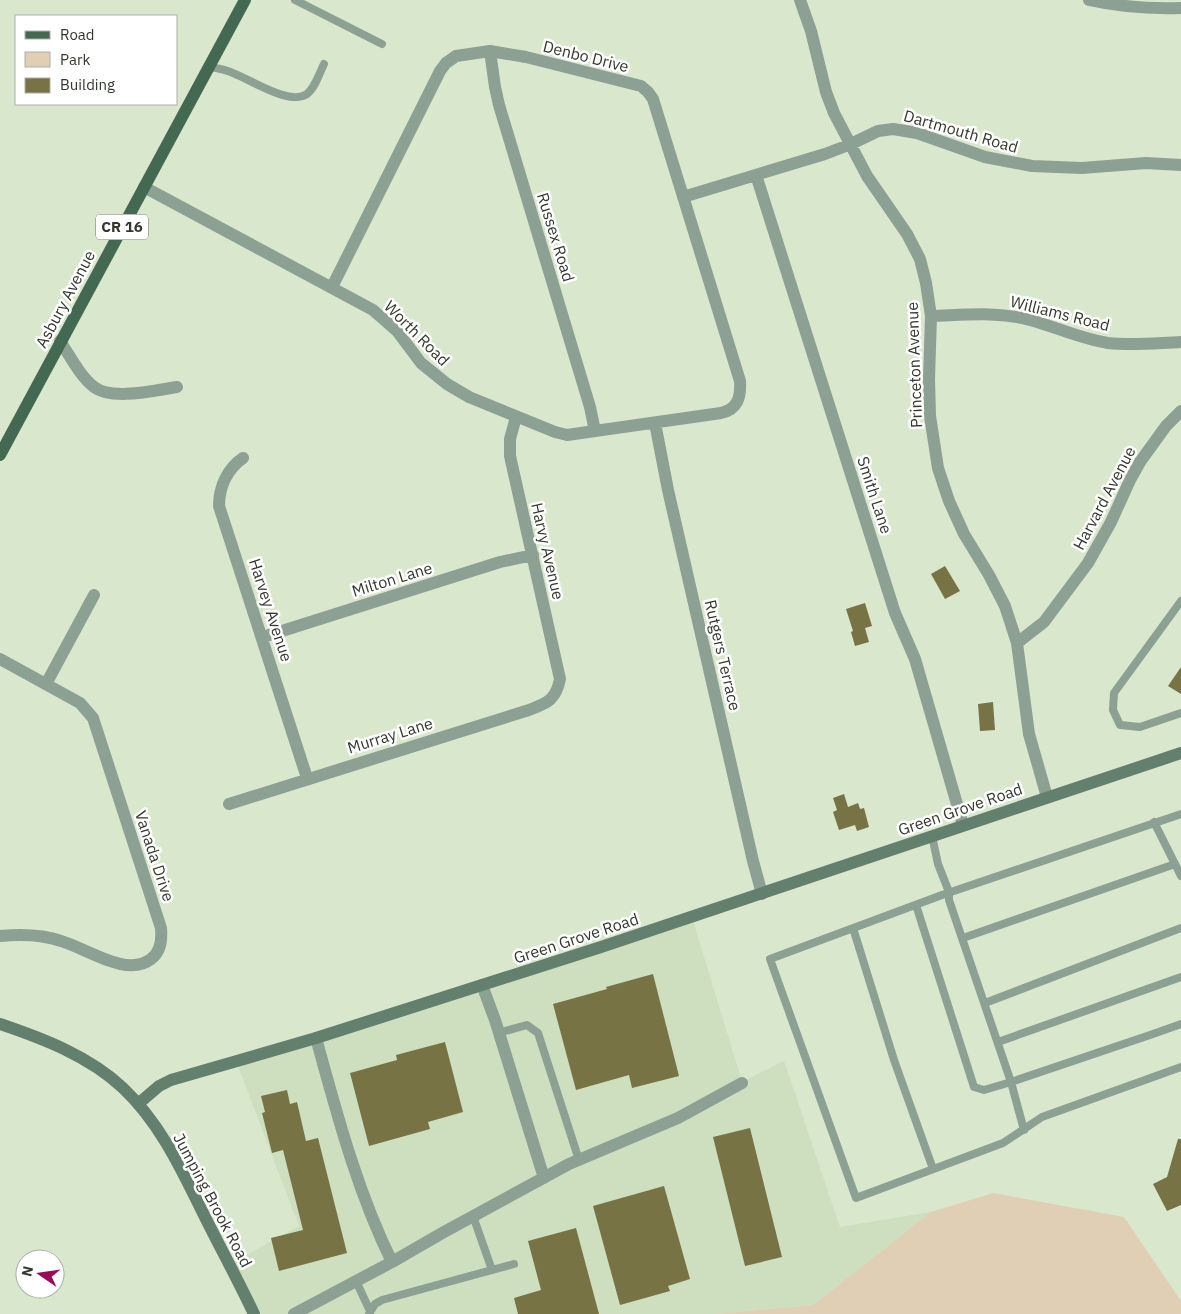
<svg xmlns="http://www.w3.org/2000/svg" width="1181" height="1314" font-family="'IBM Plex Sans',sans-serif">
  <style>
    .built { fill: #cddfbe }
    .green { fill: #e1cfb5 }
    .building { fill: #777345 }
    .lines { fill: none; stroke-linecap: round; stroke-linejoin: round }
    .lane { stroke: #8ca093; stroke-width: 8 }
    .street { stroke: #8ca093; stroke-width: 12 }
    .secondary { stroke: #62806d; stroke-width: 12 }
    .primary { stroke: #446953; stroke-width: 12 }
    .labels { text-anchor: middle; stroke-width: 5; stroke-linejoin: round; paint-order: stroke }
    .shield { fill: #fff; stroke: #70746d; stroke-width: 1 }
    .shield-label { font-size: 15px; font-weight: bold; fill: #33382e }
    .street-label { font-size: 16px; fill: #33382e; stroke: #fff }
  </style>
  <rect width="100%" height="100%" fill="#d9e7cd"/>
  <path class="built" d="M692 917 742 1082 784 1061 840 1227 931 1212 813 1305 715 1314H247L228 1265 299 1226 236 1061Z"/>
  <path class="green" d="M993 1193 1124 1217 1181 1301V1314H715L813 1305 931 1212Z"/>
  <path class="building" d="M945 566 960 591 945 599 931 574Z
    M865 603 872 626 865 628 869 642 855 646 851 632 853 631 846 609Z
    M1181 667V694L1168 686Z
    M993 702 995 730 980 731 978 704Z
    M844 794 848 807 858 803 860 809 864 808 869 827 857 831 855 825 839 830 833 812 837 810 833 798Z
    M653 974 679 1076 632 1088 629 1075 576 1090 553 1004 607 989 606 987Z
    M445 1042 463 1112 428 1122 430 1129 369 1146 350 1073 397 1060 396 1055Z
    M287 1090 290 1104 297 1102 306 1141 318 1138 347 1253 279 1271 271 1238 303 1230 283 1150 272 1153 262 1113 265 1112 261 1096Z
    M750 1128 782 1257 745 1266 713 1137Z
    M1178 1139H1181V1205L1167 1211 1153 1184 1167 1177Z
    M664 1186 690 1279 668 1286 670 1291 620 1305 593 1206Z
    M576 1228 599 1314H518L514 1298 541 1290 528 1241Z"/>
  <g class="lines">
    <path class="lane" d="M295 0 382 44
      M209 67C218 68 227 70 235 74 251 80 290 106 307 94 315 88 319 74 324 64
      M1181 601 1114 693 1113 710 1120 725 1140 727 1181 713
      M1181 814 942 895 770 959 856 1198 1003 1143 1042 1117 1181 1067
      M1154 822 1181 876
      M932 836 938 864 949 892V900L1011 1082 1024 1130
      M916 905 974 1087 984 1090 1011 1082 1153 1034 1181 1024
      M853 928 894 1060 933 1169
      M963 938 1175 864
      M985 1003 1181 928
      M498 1033 527 1025 538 1033 579 1160
      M998 1042 1181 977
      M473 1216 492 1270
      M356 1281 370 1311
      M369 1314 375 1304 382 1300 514 1264"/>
    <path class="street" d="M800 0 811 31 826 92 834 113 867 176 907 234 920 259 926 283 931 316 929 379 930 416 938 468 949 501 964 534 989 575 1005 606 1017 643 1029 734 1047 797
      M1089 0C1120 7 1150 9 1181 8
      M490 51 495 87 499 105 590 407 595 431
      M756 175 895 613 915 659 963 825
      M144 187 373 310 397 331 421 363 447 384 469 397 555 432 567 435 721 413C738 409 741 397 740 381L653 99 648 92 641 86 526 57 490 51 456 56 446 63 440 71 332 287
      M683 197 825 154 851 144 878 131 893 129 917 133 985 157 1032 166 1082 168 1146 163 1181 165
      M931 316C964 315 998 311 1030 320 1056 327 1081 339 1108 343 1133 346 1156 343 1181 342
      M60 341C70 356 80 376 94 387 112 401 156 390 177 387
      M655 423 668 490 753 861 762 894
      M243 458C227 469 219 487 219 506L307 778
      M263 637 500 562 533 555
      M1017 643 1044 622 1088 563 1111 522 1130 480 1140 462 1166 426 1181 411
      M0 659 80 703 93 718 161 928C162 939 161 952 151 959 127 978 86 948 61 941 41 934 21 934 0 936
      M46 684 94 595
      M229 804 529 710C547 703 556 700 560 679L510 456V439L516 417
      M482 985 495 1020 544 1178
      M316 1038C337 1114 357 1191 392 1262
      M294 1314 392 1262 444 1232 569 1164 678 1118 742 1083"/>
    <path class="secondary" d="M0 1024C44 1039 89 1056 123 1088 162 1125 183 1173 206 1219 222 1251 239 1282 254 1314
      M138 1104 159 1086 171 1080 316 1038 601 947 1181 753"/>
    <path class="primary" d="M0 455 245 0"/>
  </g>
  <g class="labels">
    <rect class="shield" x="96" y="214.5" width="52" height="25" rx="4"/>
    <g class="shield-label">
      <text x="122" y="232">CR 16</text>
    </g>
    <g class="street-label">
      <text transform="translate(586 56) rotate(14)" y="6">Denbo Drive</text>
      <text transform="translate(961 131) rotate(16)" y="6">Dartmouth Road</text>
      <text transform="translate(556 237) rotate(73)" y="6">Russex Road</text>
      <text transform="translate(65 299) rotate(-62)" y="6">Asbury Avenue</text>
      <text transform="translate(1060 313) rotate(14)" y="6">Williams Road</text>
      <text transform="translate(417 333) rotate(45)" y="6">Worth Road</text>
      <text transform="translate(914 365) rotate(-92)" y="6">Princeton Avenue</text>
      <text transform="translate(875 495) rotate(72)" y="6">Smith Lane</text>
      <text transform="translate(1104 498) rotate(-62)" y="6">Harvard Avenue</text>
      <text transform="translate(548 551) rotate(77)" y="6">Harvy Avenue</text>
      <text transform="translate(392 579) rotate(-17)" y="6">Milton Lane</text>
      <text transform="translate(271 610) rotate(72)" y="6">Harvey Avenue</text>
      <text transform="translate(723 655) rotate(77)" y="6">Rutgers Terrace</text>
      <text transform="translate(390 735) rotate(-17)" y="6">Murray Lane</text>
      <text transform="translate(960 809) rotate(-19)" y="6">Green Grove Road</text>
      <text transform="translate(155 856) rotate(72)" y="6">Vanada Drive</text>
      <text transform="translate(576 938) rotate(-18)" y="6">Green Grove Road</text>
      <text transform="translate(213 1200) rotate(62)" y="6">Jumping Brook Road</text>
    </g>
  </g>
  <rect x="15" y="15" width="162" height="90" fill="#ffffff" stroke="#adafab"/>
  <rect x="25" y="31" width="25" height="8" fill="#446953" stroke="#adafab"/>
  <text x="60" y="40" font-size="15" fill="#33382e">Road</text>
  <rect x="25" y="52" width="25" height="15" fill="#e1cfb5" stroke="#adafab"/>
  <text x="60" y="65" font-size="15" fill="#33382e">Park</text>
  <rect x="25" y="78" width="25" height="15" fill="#777345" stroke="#adafab"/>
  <text x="60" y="90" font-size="15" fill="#33382e">Building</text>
  <g transform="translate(40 1274) rotate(283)"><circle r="24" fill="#ffffff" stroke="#adafab"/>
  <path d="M0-4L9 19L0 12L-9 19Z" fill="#9b0959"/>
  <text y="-8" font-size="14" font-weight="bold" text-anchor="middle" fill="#33382e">N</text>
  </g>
</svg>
